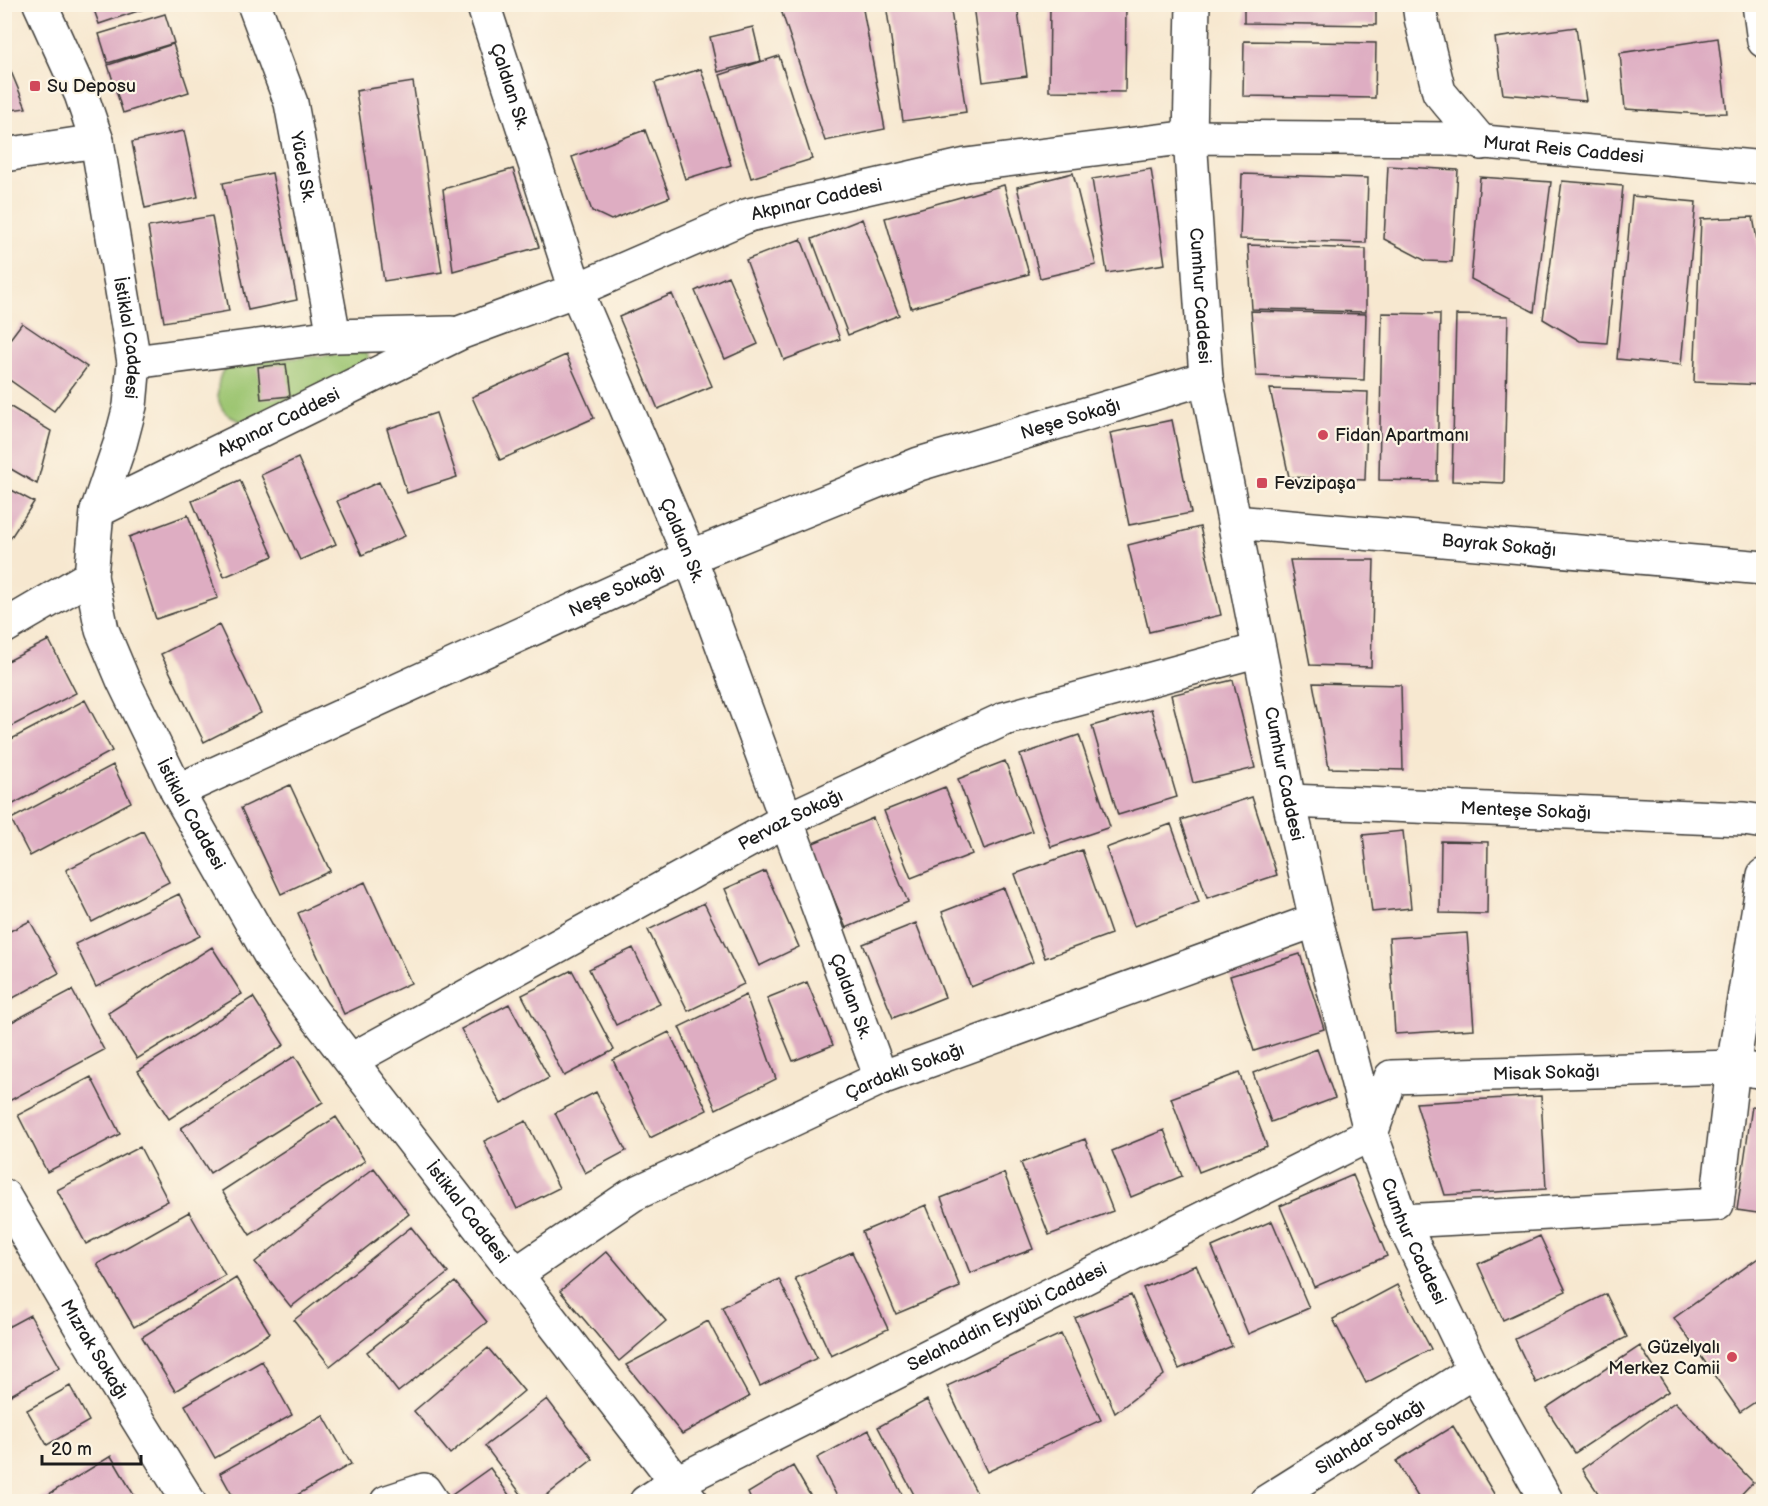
<svg xmlns="http://www.w3.org/2000/svg" width="1768" height="1506" font-family="'Balsamiq Sans',sans-serif">
  <style>
    .green { fill: #9cc571; stroke: #5c7046; stroke-width: 1.5 }
    .building { fill: #deadc2 }
    .lines { fill: none; stroke-linecap: round; stroke-linejoin: round }
    .minor-casing { stroke: #3d3b37; stroke-width: 36 }
    .minor { stroke: #fff; stroke-width: 33 }
    .poi-dot { fill: #d1495b; stroke: #fcf5e5; stroke-width: 2 }
    .labels { text-anchor: middle; stroke-width: 4.5; stroke-linejoin: round; paint-order: stroke }
    .poi-label { font-size: 18px; fill: #1c1c1c; stroke: #fcf5e5; text-anchor: start }
    .street-label { font-size: 18px; fill: #1c1c1c; stroke: #fcf5e5 }
  </style>
  <rect width="100%" height="100%" fill="#fcf5e5"/>
  <filter id="ink" filterUnits="userSpaceOnUse"><feTurbulence type="fractalNoise" baseFrequency=".0167" numOctaves="2"/><feDisplacementMap in="SourceGraphic" scale="12" xChannelSelector="R" yChannelSelector="G"/><feConvolveMatrix kernelMatrix="1 2 1 2 8 2 1 2 1" color-interpolation-filters="sRGB"/></filter>
  <filter id="wash" filterUnits="userSpaceOnUse"><feTurbulence type="fractalNoise" baseFrequency=".008" numOctaves="4" result="noise"/><feDisplacementMap in="SourceGraphic" scale="24" xChannelSelector="R" yChannelSelector="G"/><feGaussianBlur stdDeviation="1.35" result="paint"/><feColorMatrix in="noise" values="0 0 0 0 0 0 0 0 0 0 0 0 0 0 0 0 0 1.4 0 .05"/><feComposite in="paint" operator="in"/></filter>
  <g filter="url(#wash)">
    <rect width="100%" height="100%" fill="#f7e8d0"/>
    <path class="green" d="M367 352 370 367 243 422C236 420 228 416 223 410 215 399 216 373 228 366 231 364 234 364 237 363Z"/>
    <g id="blocks">
      <path class="building" d="M92 4H156V5L99 24Z
        M779 4H862L885 129 825 141Z
        M886 4H950L966 112 903 121Z
        M1050 4H1126L1125 92 1049 91Z
        M1244 4H1376V25L1244 23Z
        M973 5H1017L1027 76 983 82Z
        M165 14 174 43 108 63 99 34Z
        M753 27 761 61 718 72 710 37Z
        M1576 27 1586 101 1503 94 1495 38Z
        M1718 38 1727 113 1701 114 1625 109 1620 53Z
        M1244 41 1376 43 1375 98 1243 96Z
        M173 44 189 92 123 113 108 65Z
        M779 56 812 159 751 178 720 75Z
        M5 57 26 108 4 111Z
        M701 69 731 165 685 179 655 83Z
        M413 82 442 272 384 281 356 91Z
        M645 130 670 197 611 220 592 211 572 157Z
        M184 131 198 197 145 208 132 142Z
        M1388 166 1458 170 1452 262 1426 261 1384 239Z
        M513 169 539 247 453 271 443 189Z
        M1151 169 1165 264 1107 273 1092 179Z
        M272 173 297 300 248 310 223 183Z
        M1073 173 1096 265 1040 278 1017 187Z
        M1242 174 1368 178 1366 243 1240 239Z
        M1480 177 1551 182 1534 312 1471 279Z
        M1562 181 1623 186 1607 343 1580 341 1543 319Z
        M1004 185 1029 274 911 308 885 218Z
        M1632 196 1696 202 1681 365 1617 359Z
        M212 216 229 311 164 322 148 227Z
        M1753 217 1764 279V385L1694 382 1701 219Z
        M862 219 899 315 848 335 812 239Z
        M801 239 840 339 784 360 746 260Z
        M1248 245 1366 249V312L1252 309Z
        M728 276 758 344 725 359 695 291Z
        M672 294 712 386 658 409 619 317Z
        M1251 311 1366 314 1364 380 1256 376Z
        M1382 313 1440 314 1437 481 1379 480Z
        M1456 315 1508 316 1504 483 1452 481Z
        M22 323 87 367 54 411 4 376V347Z
        M566 355 594 418 500 460 472 397Z
        M286 364 290 396 261 399 258 367Z
        M1270 389 1368 392 1365 480 1289 477Z
        M4 403 51 431 37 484 4 465Z
        M436 413 457 477 407 493 387 429Z
        M1172 420 1191 513 1129 525 1110 433Z
        M298 458 336 544 300 560 261 475Z
        M240 480 273 556 224 577 192 501Z
        M379 482 405 536 362 555 337 501Z
        M4 486 34 502 4 548Z
        M188 515 218 598 156 619 129 537Z
        M1200 527 1221 615 1149 632 1128 545Z
        M1290 560H1374L1371 667 1310 665Z
        M219 625 261 713 204 742 161 654Z
        M49 640 76 693 4 730V663Z
        M1233 680 1255 768 1193 783 1171 695Z
        M1313 683 1401 685 1403 770 1329 768Z
        M85 700 112 751 4 809V743Z
        M1151 709 1177 797 1118 815 1092 726Z
        M1079 735 1110 827 1051 847 1020 755Z
        M1005 761 1032 831 984 849 958 779Z
        M113 765 131 802 30 856 11 819Z
        M290 785 330 871 281 894 241 808Z
        M945 787 972 854 911 878 884 811Z
        M1252 797 1277 875 1207 898 1181 820Z
        M873 818 908 902 846 928 811 844Z
        M1171 824 1199 902 1134 926 1106 848Z
        M143 831 169 882 92 922 66 870Z
        M1403 831 1411 908 1372 912 1363 835Z
        M1441 841 1488 842 1487 914 1440 913Z
        M1082 850 1111 934 1045 958 1015 874Z
        M765 871 799 947 759 966 725 889Z
        M365 882 411 983 344 1014 298 913Z
        M1004 888 1033 962 971 987 942 912Z
        M179 894 200 936 96 987 75 944Z
        M704 903 744 984 688 1011 648 930Z
        M30 921 59 973 4 1003V934Z
        M916 923 945 997 893 1018 863 944Z
        M1467 933 1474 1029 1395 1034 1389 938Z
        M212 947 242 994 137 1059 108 1013Z
        M633 948 660 1004 616 1025 589 969Z
        M1300 954 1324 1029 1254 1051 1230 976Z
        M572 970 614 1050 564 1076 522 995Z
        M807 982 833 1045 793 1061 767 998Z
        M72 990 104 1050 9 1101 4 1091V1026Z
        M746 995 776 1079 716 1109 679 1027Z
        M253 997 284 1045 169 1119 138 1071Z
        M509 1004 549 1078 501 1104 461 1029Z
        M669 1032 707 1110 650 1138 613 1060Z
        M1317 1049 1335 1098 1271 1122 1253 1073Z
        M295 1056 323 1102 210 1173 181 1128Z
        M1239 1073 1267 1146 1199 1172 1171 1098Z
        M91 1077 120 1134 47 1172 18 1115Z
        M596 1092 626 1151 585 1173 555 1113Z
        M1541 1096 1546 1189 1445 1195 1416 1103Z
        M1752 1106 1764 1108V1214L1737 1210Z
        M336 1117 365 1161 250 1235 222 1191Z
        M526 1121 559 1188 517 1209 484 1141Z
        M1164 1130 1182 1176 1131 1197 1112 1151Z
        M1085 1139 1113 1211 1049 1235 1021 1163Z
        M140 1147 168 1201 86 1244 57 1190Z
        M374 1168 409 1214 291 1307 255 1262Z
        M1004 1173 1033 1249 970 1273 941 1198Z
        M1353 1175 1387 1256 1314 1287 1280 1206Z
        M926 1205 960 1287 896 1314 862 1232Z
        M189 1212 225 1275 134 1327 97 1264Z
        M1272 1221 1309 1308 1248 1334 1212 1247Z
        M411 1227 448 1273 330 1366 294 1320Z
        M1540 1236 1566 1291 1503 1320 1478 1264Z
        M607 1251 666 1321 619 1361 560 1291Z
        M852 1252 888 1329 831 1356 795 1278Z
        M1764 1254V1396L1740 1412 1674 1318Z
        M1196 1265 1232 1346 1179 1369 1143 1288Z
        M236 1278 270 1333 175 1391 142 1337Z
        M779 1279 817 1358 760 1386 722 1307Z
        M455 1282 487 1322 398 1392 367 1352Z
        M1397 1285 1431 1349 1366 1383 1333 1319Z
        M1606 1294 1627 1337 1536 1383 1515 1339Z
        M1131 1295 1164 1375 1115 1413 1075 1318Z
        M30 1315 60 1367 4 1399V1329Z
        M708 1321 749 1397 682 1434 626 1365Z
        M1061 1334 1101 1420 987 1472 947 1386Z
        M1640 1346 1669 1391 1575 1453 1546 1408Z
        M488 1348 524 1391 450 1454 414 1411Z
        M262 1361 292 1415 215 1458 185 1405Z
        M70 1386 89 1421 47 1445 27 1410Z
        M547 1399 593 1459 538 1502H527L485 1446Z
        M927 1400 979 1497 970 1502H918L878 1427Z
        M1675 1402 1753 1482 1734 1502H1604L1582 1469Z
        M323 1415 351 1464 285 1502H236L220 1473Z
        M1453 1426 1499 1502H1421L1396 1461Z
        M869 1430 906 1502H840L817 1458Z
        M111 1456 138 1502H36Z
        M793 1466 814 1502H752L748 1493Z
        M490 1468 514 1502H457L452 1495Z
        M4 1490 11 1502H4Z"/>
    </g>
  </g>
  <g filter="url(#ink)">
    <use href="#blocks" fill-opacity="0" stroke="#3d3b37" stroke-width="1.5"/>
    <g class="lines">
      <g class="minor-casing">
        <g id="minor">
          <path id="s1" d="M40 4 81 94 97 141 134 362 130 406 120 444 97 511 91 576 102 630 123 680 177 791 274 962 692 1502"/>
          <path id="s2" d="M254 4 291 103 334 336"/>
          <path id="s3" d="M483 4 576 290 690 557 881 1078"/>
          <path id="s4" d="M1193 4 1190 137 1206 378 1289 801 1316 920 1371 1134 1402 1221 1474 1371 1547 1502"/>
          <path d="M1419 4 1421 18 1439 92 1482 143"/>
          <path d="M1759 4 1764 41"/>
          <path d="M4 155 97 141"/>
          <path d="M134 362 334 336 451 333"/>
          <path id="s5" d="M97 511 462 332 576 290 749 215 966 165 1190 137 1453 139 1764 168"/>
          <path id="s6" d="M1234 522 1764 568"/>
          <path d="M4 627 91 576"/>
          <path id="s7" d="M177 791 690 557 919 464 1206 378"/>
          <path id="s8" d="M1289 801 1744 819 1764 822"/>
          <path id="s9" d="M351 1060 786 820 1004 719 1259 650"/>
          <path id="s10" d="M4 1196 83 1331 189 1502"/>
          <path d="M1402 1221 1717 1204 1733 1067 1764 875"/>
          <path id="s11" d="M516 1274 632 1195 881 1078 1316 920"/>
          <path d="M387 1502 424 1490 432 1502"/>
          <path id="s12" d="M646 1502 677 1482 1371 1134 1391 1077 1733 1067 1764 1072"/>
          <path id="s13" d="M1266 1502 1474 1371"/>
        </g>
      </g>
      <use href="#minor" class="minor"/>
    </g>
  </g>
  <g class="poi-dot">
    <rect x="29" y="80" width="12" height="12" rx="3"/>
    <circle cx="1323" cy="435" r="6"/>
    <rect x="1256" y="477" width="12" height="12" rx="3"/>
    <circle cx="1732" cy="1357" r="6"/>
  </g>
  <g class="labels">
    <g class="poi-label">
      <text x="47" y="92">Su Deposu</text>
      <text x="1335" y="441">Fidan Apartmanı</text>
      <text x="1274" y="489">Fevzipaşa</text>
      <text x="1720" y="1353" text-anchor="end">Güzelyalı<tspan x="1720" dy="21">Merkez Camii</tspan></text>
    </g>
    <g class="street-label">
      <text dy="6" stroke="none"><textPath href="#s3" startOffset="87">Çaldıan Sk.</textPath></text>
      <text dy="6" stroke="none"><textPath href="#s5" startOffset="1539">Murat Reis Caddesi</textPath></text>
      <text dy="6" stroke="none"><textPath href="#s2" startOffset="171">Yücel Sk.</textPath></text>
      <text dy="6" stroke="none"><textPath href="#s5" startOffset="786">Akpınar Caddesi</textPath></text>
      <text dy="6" stroke="none"><textPath href="#s4" startOffset="292">Cumhur Caddesi</textPath></text>
      <text dy="6" stroke="none"><textPath href="#s1" startOffset="348">İstiklal Caddesi</textPath></text>
      <text dy="6" stroke="none"><textPath href="#s7" startOffset="969">Neşe Sokağı</textPath></text>
      <text dy="6" stroke="none"><textPath href="#s5" startOffset="202">Akpınar Caddesi</textPath></text>
      <text dy="6" stroke="none"><textPath href="#s3" startOffset="573">Çaldıan Sk.</textPath></text>
      <text dy="6" stroke="none"><textPath href="#s6" startOffset="266">Bayrak Sokağı</textPath></text>
      <text dy="6" stroke="none"><textPath href="#s7" startOffset="483">Neşe Sokağı</textPath></text>
      <text dy="6" stroke="none"><textPath href="#s4" startOffset="778">Cumhur Caddesi</textPath></text>
      <text dy="6" stroke="none"><textPath href="#s8" startOffset="237">Menteşe Sokağı</textPath></text>
      <text dy="6" stroke="none"><textPath href="#s1" startOffset="852">İstiklal Caddesi</textPath></text>
      <text dy="6" stroke="none"><textPath href="#s9" startOffset="501">Pervaz Sokağı</textPath></text>
      <text dy="6" stroke="none"><textPath href="#s3" startOffset="1059">Çaldıan Sk.</textPath></text>
      <text dy="6" stroke="none"><textPath href="#s11" startOffset="440">Çardaklı Sokağı</textPath></text>
      <text dy="6" stroke="none"><textPath href="#s12" startOffset="1029">Misak Sokağı</textPath></text>
      <text dy="6" stroke="none"><textPath href="#s1" startOffset="1338">İstiklal Caddesi</textPath></text>
      <text dy="6" stroke="none"><textPath href="#s4" startOffset="1264">Cumhur Caddesi</textPath></text>
      <text dy="6" stroke="none"><textPath href="#s12" startOffset="406">Selahaddin Eyyübi Caddesi</textPath></text>
      <text dy="6" stroke="none"><textPath href="#s10" startOffset="178">Mızrak Sokağı</textPath></text>
      <text dy="6" stroke="none"><textPath href="#s13" startOffset="123">Silahdar Sokağı</textPath></text>
    </g>
  </g>
  <rect width="1768" height="1506" fill="none" stroke="#fcf5e5" stroke-width="24"/>
  <path d="M42 1455v9h99v-9" fill="none" stroke="#1c1c1c" stroke-width="3"/>
  <text x="51" y="1455" font-size="18" fill="#1c1c1c" stroke="#fcf5e5" stroke-width="4.5" paint-order="stroke">20 m</text>
</svg>
